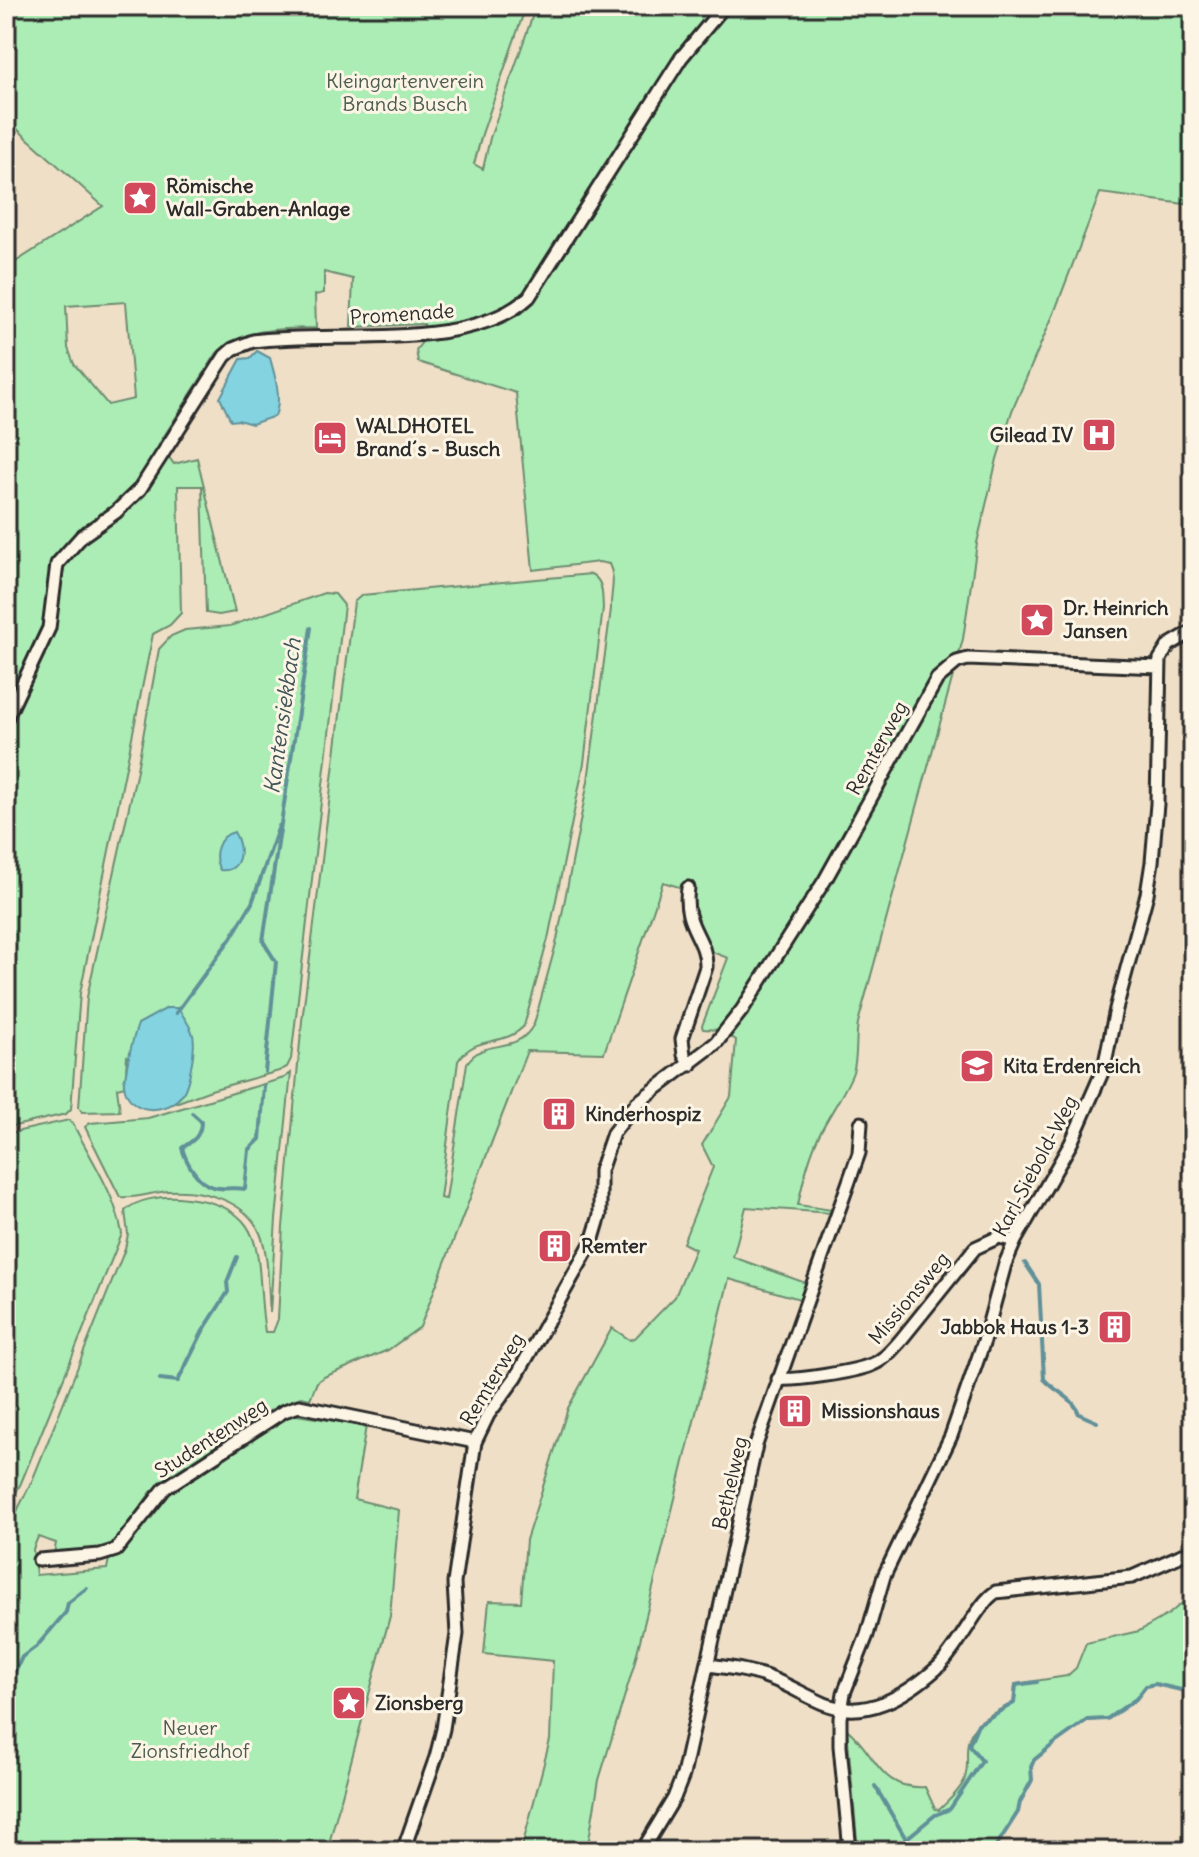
<svg xmlns="http://www.w3.org/2000/svg" width="1199" height="1857" font-family="Delius,sans-serif">
  <style>
    .green { fill: #acedb5; stroke: #6c8c70; stroke-width: 2; fill-rule: evenodd }
    .water { fill: #84d3e1; stroke: #609098; stroke-width: 2 }
    .lines { fill: none; stroke-linecap: round; stroke-linejoin: round }
    .stream { stroke: #609098; stroke-width: 4 }
    .street-casing { stroke: #2b2b2b; stroke-width: 17 }
    .street { stroke: #fcf5e5; stroke-width: 11 }
    .labels { text-anchor: middle; stroke-width: 6; stroke-linejoin: round; paint-order: stroke }
    .park-label { font-size: 20px; fill: #4b5c4e; stroke: #fcf5e5 }
    .poi-label { font-size: 20px; font-weight: bold; fill: #2b2b2b; stroke: #fcf5e5; text-anchor: start }
    .street-label { font-size: 20px; fill: #2b2b2b; stroke: #fcf5e5 }
    .water-label { font-size: 22px; font-style: italic; fill: #415558; stroke: #fcf5e5 }
  </style>
  <rect width="100%" height="100%" fill="#efdfc7"/>
  <filter id="ink" filterUnits="userSpaceOnUse"><feTurbulence type="fractalNoise" baseFrequency=".0125" numOctaves="2"/><feDisplacementMap in="SourceGraphic" scale="16" xChannelSelector="R" yChannelSelector="G"/><feConvolveMatrix kernelMatrix="1 2 1 2 8 2 1 2 1" color-interpolation-filters="sRGB"/></filter>
  <g filter="url(#ink)">
    <path class="green" d="M6 6H526L482 134 474 164 483 169 490 138 536 6H1193V205L1100 193 1054 313 1012 411 997 459 977 543 963 639 858 1023C855 1041 858 1056 853 1072 845 1093 830 1113 820 1133 809 1156 803 1180 798 1205L832 1210 831 1213 746 1207 733 1257 806 1283 800 1299 729 1279 634 1665 599 1780 587 1851H521L550 1740 553 1661 484 1654 489 1601 521 1602 526 1540 568 1408 612 1328 630 1340 635 1338 675 1297 695 1249 683 1243 713 1167 702 1145 731 1097 736 1040 719 1030 703 1029 702 1026 728 958 707 950 690 906 692 891 663 882 604 1053 527 1051 420 1327 388 1350 324 1377 317 1382 310 1399 301 1397 287 1402 162 1483 151 1492 112 1547 102 1550 54 1554 56 1543 38 1537 33 1549 36 1575 107 1569 109 1559 125 1548 170 1491 290 1414 366 1426 354 1499 399 1510 390 1616 327 1851H6V1716L9 1711V1677L6 1679V1533L32 1481 125 1249 128 1234 125 1211C136 1199 162 1196 178 1197 276 1205 253 1259 265 1332H273L278 1319 283 1227 302 1021 354 602 362 595 591 574C604 581 602 595 603 608L584 763 548 939 524 1026C503 1048 475 1034 458 1061L440 1198 446 1199 467 1063C485 1036 516 1057 534 1024L557 940 588 781 611 609C610 592 617 580 609 564L599 562 533 570 516 393 418 362 416 350 426 337 424 324 351 327 353 279 324 272V293L315 295 316 328C280 329 245 327 217 353L159 444 174 464 197 458 235 612 219 615 206 613 202 486H178L181 613 170 625 153 634 80 993 71 1109 66 1114 6 1128V583L9 575 6 564V268L103 206 6 119ZM126 302 134 399 108 405 74 364 68 348 66 306Z
      M324 593 335 594 344 605 291 1059 287 1067 279 1071 211 1090 167 1106 181 1096 185 1085 127 1056 125 1086 117 1088 120 1111 82 1112 79 1107 87 997 136 775 159 649 171 636 185 630 230 626Z
      M291 1073 276 1219 270 1313C268 1291 269 1253 260 1233 246 1200 202 1189 169 1191 153 1192 137 1199 120 1197L85 1127 90 1123 148 1118 284 1078Z
      M69 1120 73 1124C91 1159 116 1195 122 1234L21 1483 6 1512V1134Z
      M1193 1594V1685L1181 1690 1155 1684 1146 1686 1136 1699 1107 1719 1087 1721 1055 1743 1034 1760 1031 1767 1032 1780 1020 1802 1018 1812 993 1851H858L847 1729C878 1756 879 1790 925 1787L935 1809 939 1810C948 1801 959 1792 964 1781 972 1761 960 1746 976 1726 984 1716 1002 1709 1014 1702L1015 1684 1067 1676 1076 1668 1086 1643 1139 1631 1169 1614Z"/>
    <path class="water" d="M257 351 270 358C275 376 282 398 275 416L252 424 238 420 231 421 220 398 241 359 250 358Z
      M234 832C244 847 242 873 220 870 212 856 217 836 234 832Z
      M167 1008H178C183 1016 191 1026 193 1035 196 1048 189 1087 181 1096 164 1116 127 1114 124 1084 123 1079 126 1077 126 1072 129 1054 132 1041 138 1024Z"/>
    <g class="lines">
      <path class="stream" d="M176 1013 231 938 252 903 279 826
        M265 1072 276 962 263 941 311 628
        M192 1113 201 1121C201 1136 194 1140 182 1148 186 1162 198 1183 213 1187 223 1190 235 1187 245 1189L249 1150 260 1139 264 1086
        M1025 1263 1039 1284 1044 1379C1056 1393 1073 1396 1079 1414L1097 1422
        M160 1379 178 1381 203 1331 228 1292 227 1282 237 1257
        M11 1680 22 1657 37 1646 66 1612 68 1603 87 1588
        M875 1786 906 1839
        M898 1851 906 1839 935 1815 950 1809 982 1761 969 1745 978 1724 1014 1703 1016 1685 1037 1682
        M993 1851 1018 1812 1020 1802 1032 1780 1031 1767 1034 1760 1055 1743 1087 1720 1107 1719 1136 1699 1146 1686 1155 1684 1181 1690 1193 1685"/>
      <g class="street-casing">
        <path id="street" d="M6 719 49 628 57 564 82 536 116 512 140 489 225 356 233 349 253 341C332 330 469 353 529 297L681 58 724 6
          M688 888C682 927 707 937 706 967L682 1039 684 1055 690 1065
          M778 1379C796 1381 853 1372 871 1365 883 1361 891 1351 900 1341L975 1248 999 1237 1015 1241
          M39 1560 100 1555 116 1550 165 1488 284 1411 299 1406 475 1442
          M709 1665C732 1668 754 1671 775 1680 792 1687 808 1697 825 1704 866 1720 905 1696 936 1669 957 1651 978 1602 996 1592L1132 1577 1193 1550
          M403 1851 436 1757 443 1729 457 1634 454 1583 475 1442 488 1415 516 1377 592 1242 600 1215V1171L613 1133 637 1103 716 1043 742 1010 825 880 937 679 957 662 968 659 1159 667
          M642 1851 674 1798 683 1775 756 1445 859 1153 861 1123
          M850 1851 840 1746V1718L844 1693 867 1635 884 1576 951 1436 984 1341 1005 1264 1015 1241 1071 1143 1104 1068 1116 1009 1147 894 1152 862 1157 804 1160 659 1169 645 1193 631"/>
      </g>
      <use href="#street" class="street"/>
    </g>
  </g>
  <defs>
    <g id="sight-square" transform="scale(1.8)"><rect x="-9" y="-9" width="18" height="18" rx="4" fill="#d1495b" stroke="#fcf5e5"/><path d="M0-6L1.8-2.2L6-1.7L2.9 1.2L3.7 5.4L0 3.3L-3.7 5.4L-2.9 1.2L-6-1.7L-1.8-2.2Z" fill="#fff"/></g>
    <g id="hospital-square" transform="scale(1.8)"><rect x="-9" y="-9" width="18" height="18" rx="4" fill="#d1495b" stroke="#fcf5e5"/><path d="M-5-5h3v3.5h4V-5h3V5h-3V1.5h-4V5h-3Z" fill="#fff"/></g>
    <g id="hotel-square" transform="scale(1.8)"><rect x="-9" y="-9" width="18" height="18" rx="4" fill="#d1495b" stroke="#fcf5e5"/><path d="M-6-4.5h1.5V1H6V5H4.5V3h-9V5H-6ZM-4 0a1.8 1.8 0 1 1 3.6 0ZM.5 0V-2.5h3Q6-2.5 6 0Z" fill="#fff"/></g>
    <g id="school-square" transform="scale(1.8)"><rect x="-9" y="-9" width="18" height="18" rx="4" fill="#d1495b" stroke="#fcf5e5"/><path d="M0-5L7-2L0 1L-7-2ZM-4 1L0 2.5L4 1V4Q0 6-4 4Z" fill="#fff"/></g>
    <g id="building-square" transform="scale(1.8)"><rect x="-9" y="-9" width="18" height="18" rx="4" fill="#d1495b" stroke="#fcf5e5"/><path d="M-4-6H4V6H1V3H-1V6H-4ZM-2.5-4.3h1.7v1.8h-1.7ZM.8-4.3h1.7v1.8H.8ZM-2.5-1h1.7V.8h-1.7ZM.8-1h1.7V.8H.8Z" fill="#fff"/></g>
  </defs>
  <g fill-rule="evenodd">
    <use href="#sight-square" x="140" y="198"/>
    <use href="#hospital-square" x="1099" y="435"/>
    <use href="#hotel-square" x="330" y="438"/>
    <use href="#sight-square" x="1037" y="620"/>
    <use href="#school-square" x="977" y="1066"/>
    <use href="#building-square" x="559" y="1114"/>
    <use href="#building-square" x="555" y="1246"/>
    <use href="#building-square" x="1115" y="1327"/>
    <use href="#building-square" x="795" y="1411"/>
    <use href="#sight-square" x="349" y="1703"/>
  </g>
  <g class="labels">
    <g class="park-label">
      <text x="405" y="88">Kleingartenverein<tspan x="405" dy="23">Brands Busch</tspan></text>
      <text x="190" y="1735">Neuer<tspan x="190" dy="23">Zionsfriedhof</tspan></text>
    </g>
    <g class="poi-label">
      <text x="166" y="193">Römische<tspan x="166" dy="23">Wall-Graben-Anlage</tspan></text>
      <text x="356" y="433">WALDHOTEL<tspan x="356" dy="23">Brand´s - Busch</tspan></text>
      <text x="1073" y="442" text-anchor="end">Gilead IV</text>
      <text x="1063" y="615">Dr. Heinrich<tspan x="1063" dy="23">Jansen</tspan></text>
      <text x="1003" y="1073">Kita Erdenreich</text>
      <text x="585" y="1121">Kinderhospiz</text>
      <text x="581" y="1253">Remter</text>
      <text x="1089" y="1334" text-anchor="end">Jabbok Haus 1-3</text>
      <text x="821" y="1418">Missionshaus</text>
      <text x="375" y="1710">Zionsberg</text>
    </g>
    <g class="street-label">
      <text transform="translate(402 314) rotate(-4)" y="7">Promenade</text>
      <text transform="translate(877 748) rotate(-61)" y="7">Remterweg</text>
      <text transform="translate(1035 1166) rotate(-62)" y="7">Karl-Siebold-Weg</text>
      <text transform="translate(909 1298) rotate(-50)" y="7">Missionsweg</text>
      <text transform="translate(492 1379) rotate(-59)" y="7">Remterweg</text>
      <text transform="translate(211 1438) rotate(-33)" y="7">Studentenweg</text>
      <text transform="translate(730 1483) rotate(-77)" y="7">Bethelweg</text>
    </g>
    <g class="water-label">
      <text transform="translate(282 716) rotate(-82)" y="8">Kantensiekbach</text>
    </g>
  </g>
  <rect width="1199" height="1857" fill="none" stroke="#fcf5e5" stroke-width="32"/>
  <rect x="16" y="16" width="1167" height="1825" fill="none" stroke="#2b2b2b" stroke-width="3" filter="url(#ink)"/>
</svg>
